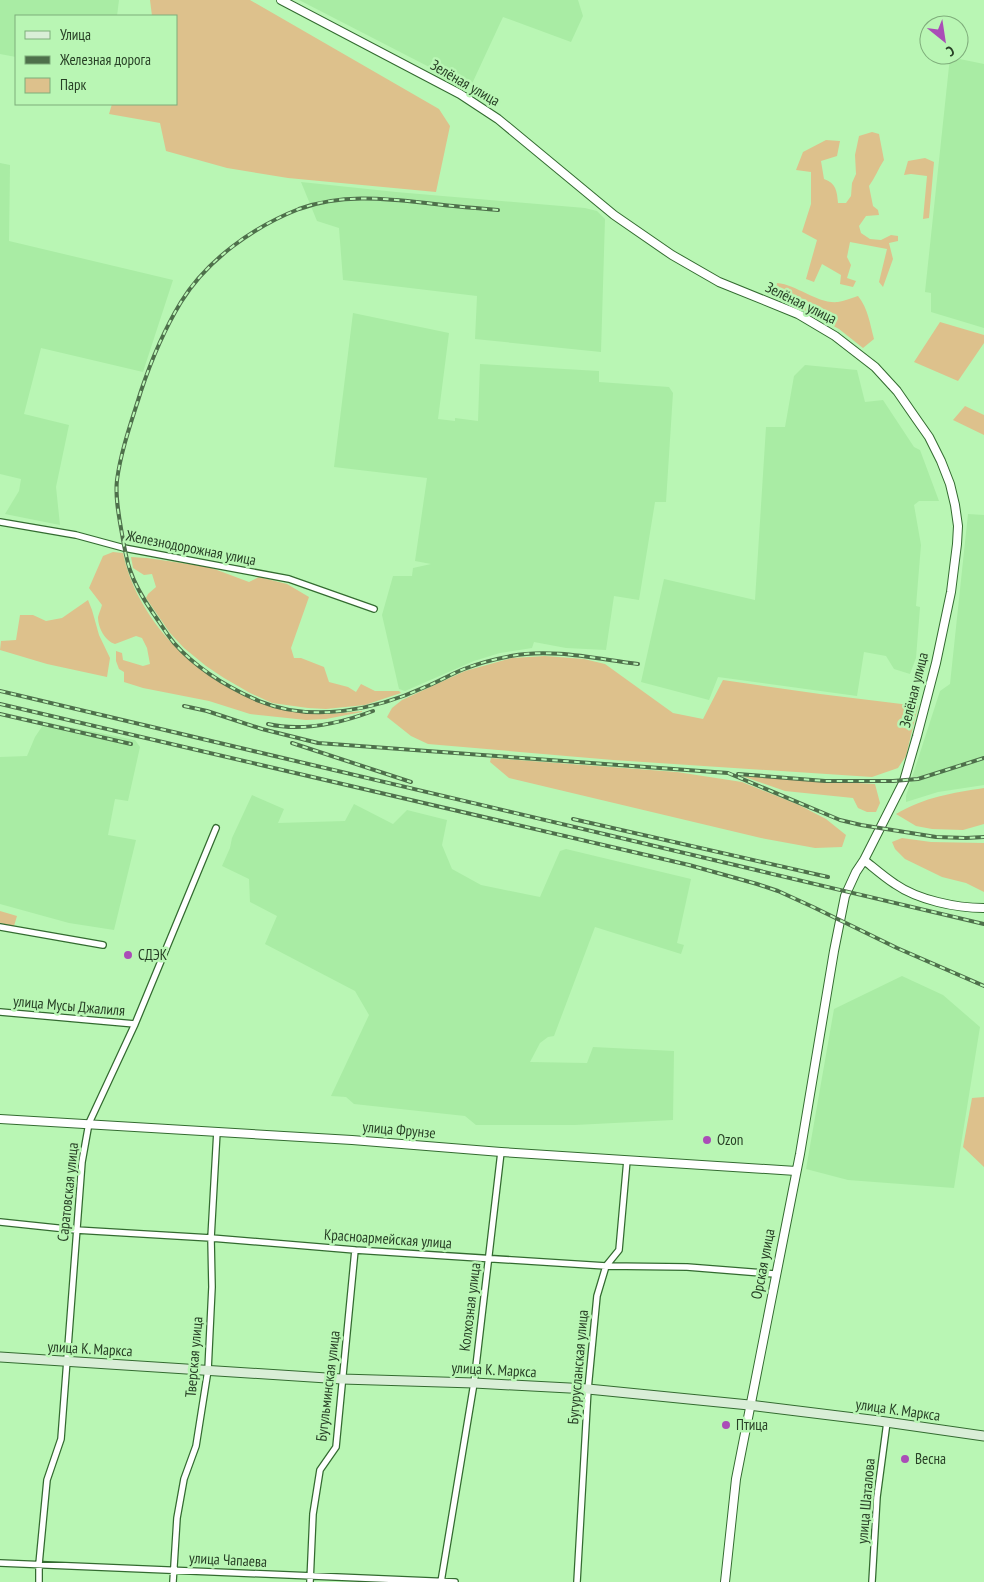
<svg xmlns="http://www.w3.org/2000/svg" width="984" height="1582" font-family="'PT Sans Narrow',sans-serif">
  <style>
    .built { fill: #a9eca4 }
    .green { fill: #ddc18c }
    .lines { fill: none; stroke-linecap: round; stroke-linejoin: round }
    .minor-casing { stroke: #336b30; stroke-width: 8 }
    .tertiary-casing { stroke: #336b30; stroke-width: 10 }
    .secondary-casing { stroke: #336b30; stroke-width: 11 }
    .minor { stroke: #fff; stroke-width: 5.5 }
    .tertiary { stroke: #fff; stroke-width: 8 }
    .secondary { stroke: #d9eed7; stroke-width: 9 }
    .rail-casing { stroke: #4e704b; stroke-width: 4 }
    .rail { stroke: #b9f6b4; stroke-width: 2; stroke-dasharray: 5.5; stroke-linecap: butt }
    .poi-dot { fill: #aa4db7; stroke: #b9f6b4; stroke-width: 2 }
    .labels { text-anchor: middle; stroke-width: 5; stroke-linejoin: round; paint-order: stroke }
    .street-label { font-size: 15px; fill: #284026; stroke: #b9f6b4 }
    .poi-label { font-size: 15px; fill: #284026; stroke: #b9f6b4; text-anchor: start }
  </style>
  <rect width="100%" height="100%" fill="#b9f6b4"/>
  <path class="built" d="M0 0H119L117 16H16V57L0 54Z
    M299 0H578L583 16 571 42 503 17 470 88Z
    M950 57 984 64V328L931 312V293L925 292Z
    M0 163 10 165 9 241 173 280 143 372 41 348 24 414 69 425 56 487 60 525 5 514 19 491 21 479 0 474Z
    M301 182 396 192 585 208 597 211 605 219 601 352 475 339 477 296 343 280 339 228 317 221Z
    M353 313 449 333 438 419 455 421V418L478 421 480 364 599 371V382L669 387 673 393 666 502H655L639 600 614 596 606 650 566 648 534 642 532 648 500 653 474 661 405 691 399 689 382 615 393 576H412L413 568 431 564 415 561 427 478 334 467Z
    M805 365 857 370 865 402 883 400 914 447 920 450 939 501H919L914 505 921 545 916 606 920 607 916 658 910 674 894 669 886 656 864 652 857 696 718 677 709 700 641 682 664 579 755 600 766 427H785L794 376Z
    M968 514 984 515V785L938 792 906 802V796L940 691 950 684Z
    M45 722 135 740 140 747 128 801 115 799 108 835 136 840 114 930 69 923 0 904V757L27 756 35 737Z
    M252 795 284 809 278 823 345 821 354 804 393 824 407 810 447 820 442 845 452 869 481 885 540 897 560 851 566 849 691 879 677 943 684 945 681 954 595 927 554 1036 548 1037 540 1043 530 1062 587 1063 593 1047 674 1051 673 1120 575 1125H476L465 1116 354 1104 346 1097 331 1096 369 1015 355 991 265 944 277 916 250 902 249 879 222 866 230 848 232 838Z
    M902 976 943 995 980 1027 954 1188 848 1180 806 1169 834 1009Z"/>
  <path class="green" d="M150 0H250L439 109 450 126 436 192 288 178 227 168 166 151 160 123 109 114 112 104H176V16H152Z
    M872 132 879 134 884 160C878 169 875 178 869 186L873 206 878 210 879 215 866 216 859 226 861 233 870 239 881 240 891 235 898 236V241L889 243 893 259 883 287 879 282 887 249 850 242 847 257 851 265 847 278 856 281 853 287 840 284 841 275 822 264 814 282 806 279 817 240 802 232 811 204V172L796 170 803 152 826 140 840 141 837 156 821 161 824 179C836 183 837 191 838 203H846L851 196 852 183 856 174 855 155 859 136Z
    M925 158 934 162 929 218 923 219 927 176 911 174 904 175 908 161Z
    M777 283C798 285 817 304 838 302 844 301 851 298 858 296 868 308 870 324 874 339L863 348 839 329 807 312 776 292Z
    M940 322 984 335V343L958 381 914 362Z
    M965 406 984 415V435L953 420Z
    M113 552 123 553C139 629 211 693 286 710 310 716 337 714 362 711V712L326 719 306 720 250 714 209 701 143 688 124 682V672L119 669 116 661V651L122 653 123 660 143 666 150 664 147 648 142 638 136 636 115 644C105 641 98 628 98 617 99 613 101 609 102 605L89 588 103 556Z
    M131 557 147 558 209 567 249 582 259 577 287 584 309 597 291 648 294 658H301L324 667 329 682 348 687 356 692 361 684 375 691H399L401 693 365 705 326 709 308 708 272 703 250 693 224 678 206 666 184 648 170 633 146 598 148 594 156 587 152 574 144 575 133 568Z
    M88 600 92 610 99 635 110 658 107 677 47 664 0 650 1 641 16 640 20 615H33L46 621 62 618Z
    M545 656 584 659 605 664 673 713 703 719 723 680 820 694 918 706 906 756 898 768 872 777 613 760 428 744 411 736 387 717 392 708 402 700 465 671 512 658Z
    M491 758 677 772 742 782 799 805 826 819 846 835 842 847 815 848 761 838 509 778 490 762Z
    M742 776 875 784 880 803 876 812H867L858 808 853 798 785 791Z
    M984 788V824L963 830 932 829 916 826 896 814C925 797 952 793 984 788Z
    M902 838 931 842 984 843V892L966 883 942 877 905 859 895 849 892 842Z
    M0 911 17 916 14 926 0 923Z
    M984 1097V1167L963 1147 972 1098Z"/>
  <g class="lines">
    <g class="minor-casing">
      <path id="minor" d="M0 522 76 535 124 548 289 579 374 609
        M0 927 103 945
        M0 1012 135 1024
        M0 1222 76 1230 211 1238 355 1250 606 1266 687 1267 775 1274
        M0 1563 455 1582
        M39 1582V1564L47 1480 61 1439 82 1162 89 1123 135 1024 216 828
        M173 1582 177 1518 184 1479 196 1446 208 1370 212 1287 211 1238 217 1131
        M310 1582 313 1514 320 1470 336 1447 355 1250
        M441 1582 474 1383 501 1152
        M577 1582 588 1389 597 1296 606 1266 619 1250 627 1160
        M872 1582 877 1497 887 1422"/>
    </g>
    <g class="tertiary-casing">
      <path id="tertiary" d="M281 0 460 94 498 119 614 215 672 255 719 282 798 314 835 336 875 367 897 391 915 417 929 437 941 461 950 484 955 505 958 526 957 544 951 592 936 663 917 736 904 781 864 860 856 872 845 896 834 951 800 1154 736 1479 725 1582
        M864 860C874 868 884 877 895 884 918 900 956 908 984 908
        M0 1119 352 1140 501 1152 796 1171"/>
    </g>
    <g class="secondary-casing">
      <path id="secondary" d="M0 1357 342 1379 474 1383 588 1389 749 1405 879 1421 984 1436"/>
    </g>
    <use href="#minor" class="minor"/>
    <use href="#tertiary" class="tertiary"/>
    <use href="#secondary" class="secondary"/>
    <g class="rail-casing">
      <path id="rail" d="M498 210C474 208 450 206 426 203 383 198 340 194 299 209 253 227 207 260 181 302 164 330 151 361 141 391 132 420 121 450 117 480 115 497 119 517 122 534 124 546 126 558 130 570 135 585 144 600 153 613 160 623 166 633 174 643 196 668 229 688 259 701 312 723 375 710 425 687 438 682 451 674 464 669 479 663 495 659 511 656 552 648 597 659 638 664
        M0 691 984 924
        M0 704 689 865 757 884 778 891 813 907 897 948 984 986
        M184 706 207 711 262 729 318 743 728 773 840 820 861 825 936 837 966 838 984 837
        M0 714 131 744
        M268 724C302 732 341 723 373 711
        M292 743 411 782
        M738 774 825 781H893L918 779 984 758
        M573 819 828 877"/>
    </g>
    <use href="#rail" class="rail"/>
  </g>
  <g class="poi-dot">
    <circle cx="128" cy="955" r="5"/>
    <circle cx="707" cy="1140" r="5"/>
    <circle cx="726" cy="1425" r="5"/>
    <circle cx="905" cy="1459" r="5"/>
  </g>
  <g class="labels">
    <g class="street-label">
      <text transform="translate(465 83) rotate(30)" y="5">Зелёная улица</text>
      <text transform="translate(801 303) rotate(26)" y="5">Зелёная улица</text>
      <text transform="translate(191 548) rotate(11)" y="5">Железнодорожная улица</text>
      <text transform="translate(914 690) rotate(-76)" y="5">Зелёная улица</text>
      <text transform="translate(69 1006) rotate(5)" y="5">улица Мусы Джалиля</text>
      <text transform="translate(399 1130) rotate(5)" y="5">улица Фрунзе</text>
      <text transform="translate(68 1192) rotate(-84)" y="5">Саратовская улица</text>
      <text transform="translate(388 1239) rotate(4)" y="5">Красноармейская улица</text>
      <text transform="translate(763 1264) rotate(-79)" y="5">Орская улица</text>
      <text transform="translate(470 1307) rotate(-83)" y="5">Колхозная улица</text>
      <text transform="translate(90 1349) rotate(3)" y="5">улица К. Маркса</text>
      <text transform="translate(194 1357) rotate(-85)" y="5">Тверская улица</text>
      <text transform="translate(578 1367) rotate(-85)" y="5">Бугурусланская улица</text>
      <text transform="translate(494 1370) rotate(3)" y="5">улица К. Маркса</text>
      <text transform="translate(328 1386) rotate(-83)" y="5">Бугульминская улица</text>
      <text transform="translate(898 1410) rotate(8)" y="5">улица К. Маркса</text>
      <text transform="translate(866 1501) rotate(-85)" y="5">улица Шаталова</text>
      <text transform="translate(228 1560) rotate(3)" y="5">улица Чапаева</text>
    </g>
    <g class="poi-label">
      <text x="138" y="960">СДЭК</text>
      <text x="717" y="1145">Ozon</text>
      <text x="736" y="1430">Птица</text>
      <text x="915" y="1464">Весна</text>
    </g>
  </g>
  <rect x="15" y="15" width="162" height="90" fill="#b9f6b4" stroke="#7fad7b"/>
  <rect x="25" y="31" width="25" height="8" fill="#d9eed7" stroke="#7fad7b"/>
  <text x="60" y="40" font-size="15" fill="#284026">Улица</text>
  <rect x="25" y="56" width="25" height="8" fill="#4e704b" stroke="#7fad7b"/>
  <text x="60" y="65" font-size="15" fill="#284026">Железная дорога</text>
  <rect x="25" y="78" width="25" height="15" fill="#ddc18c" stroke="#7fad7b"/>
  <text x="60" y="90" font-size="15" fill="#284026">Парк</text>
  <g transform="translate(944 40) rotate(150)"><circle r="24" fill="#b9f6b4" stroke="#7fad7b"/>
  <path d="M0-4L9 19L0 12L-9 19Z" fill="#aa4db7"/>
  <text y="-8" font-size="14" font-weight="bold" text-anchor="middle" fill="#284026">С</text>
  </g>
</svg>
